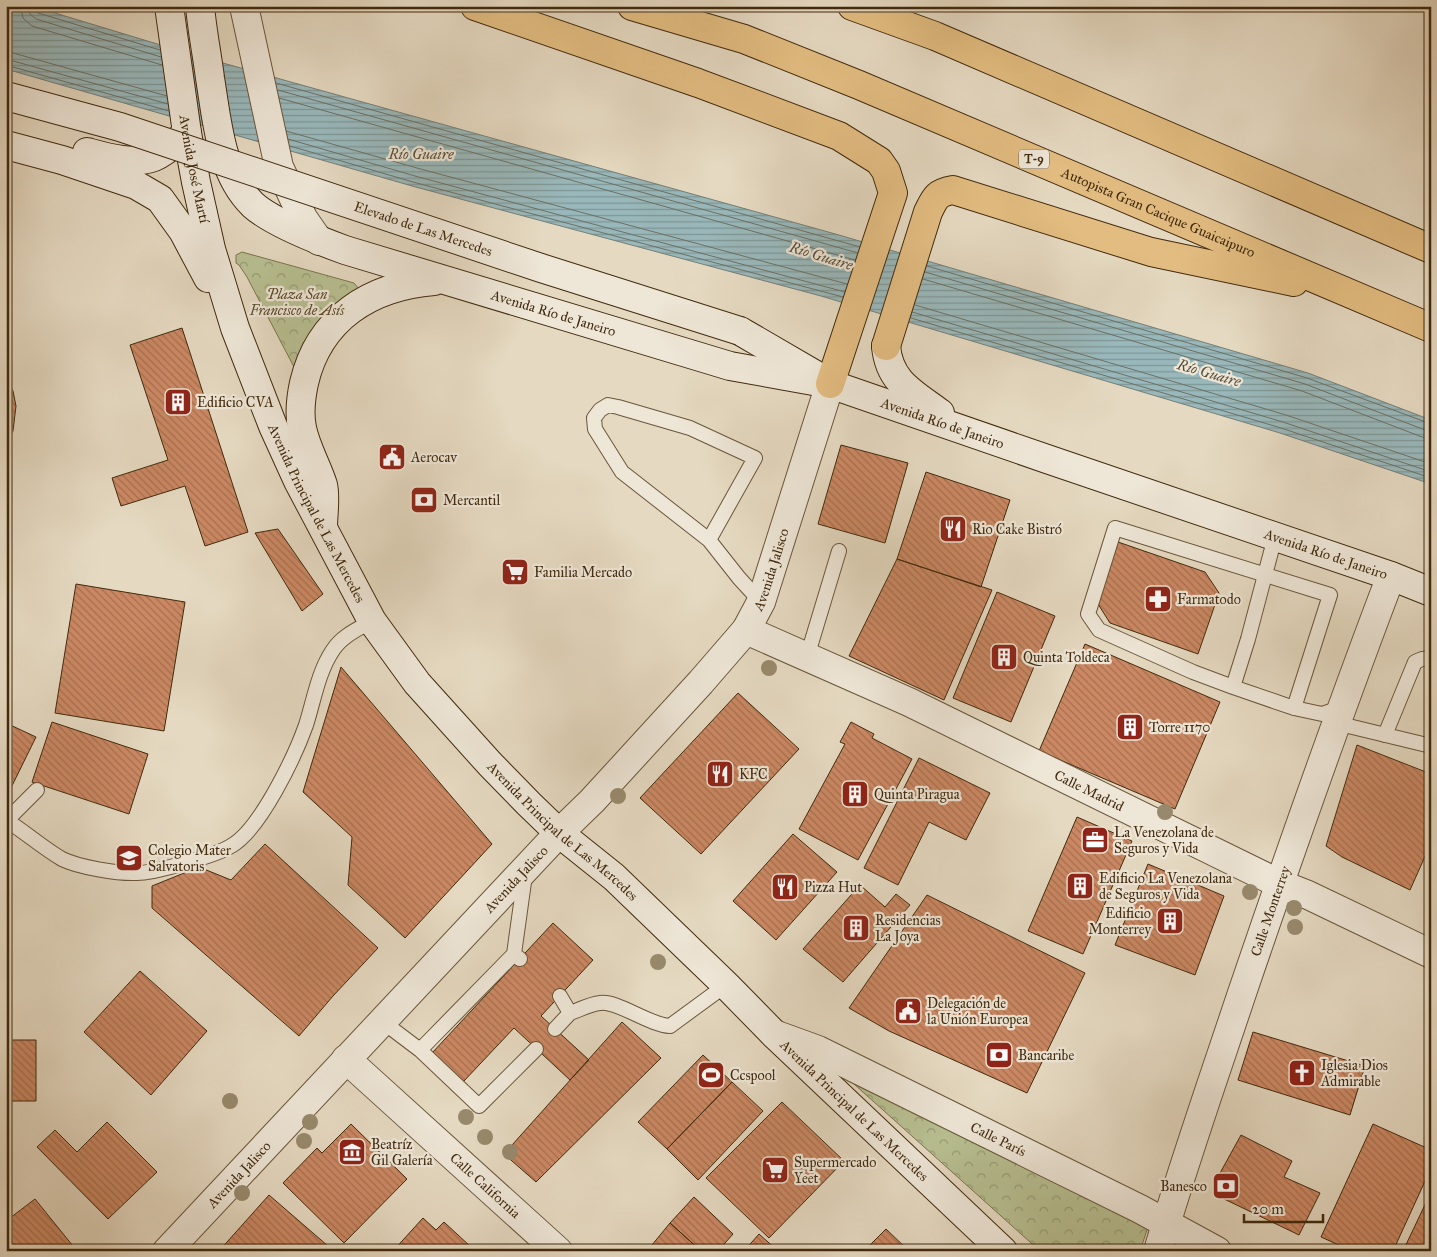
<svg xmlns="http://www.w3.org/2000/svg" width="1437" height="1257" font-family="'IM FELL Great Primer',serif">
  <style>
    .park { fill: url(#park-crowns); stroke: #7c744f }
    .water { fill: url(#water-rules); stroke: #767f75 }
    .lines { fill: none; stroke-linecap: round; stroke-linejoin: round }
    .shore { stroke: #6d7164; stroke-width: 1 }
    .building { fill: url(#building-back-hatch); stroke: #412a0d }
    .lane-casing { stroke: #6a563a; stroke-width: 16 }
    .street-casing { stroke: #6a563a; stroke-width: 30 }
    .secondary-casing { stroke: #412a0d; stroke-width: 30 }
    .highway-casing { stroke: #412a0d; stroke-width: 30 }
    .lane { stroke: #eee6d7; stroke-width: 14 }
    .street { stroke: #eee6d7; stroke-width: 28 }
    .secondary { stroke: #eee6d7; stroke-width: 28 }
    .highway { stroke: #e2bc80; stroke-width: 28 }
    .secondary-bridge-casing { stroke: #412a0d; stroke-width: 30; stroke-linecap: butt }
    .secondary-bridge { stroke: #eee6d7; stroke-width: 28 }
    .tree { fill: #98896c }
    .labels { text-anchor: middle; stroke-width: 4.5; stroke-linejoin: round; paint-order: stroke }
    .shield { fill: #eee6d7; stroke: #75624a; stroke-width: 1 }
    .shield-label { font-size: 12px; font-weight: bold; fill: #412a0d }
    .street-label { font-size: 14px; fill: #412a0d; stroke: #eee6d7 }
    .park-label { font-size: 14px; font-style: italic; fill: #594827; stroke: #eee6d7 }
    .poi-label { font-size: 14px; fill: #412a0d; stroke: #eee6d7; text-anchor: start }
    .water-label { font-size: 15px; font-style: italic; fill: #574e38; stroke: #eee6d7 }
  </style>
  <defs>
    <pattern id="park-crowns" width="20" height="18" patternUnits="userSpaceOnUse" patternTransform="scale(1.25)"><rect width="20" height="18" fill="#b7bf91"/><path d="M2 6a3 3 0 1 1 6 0M12 15a3 3 0 1 1 6 0" fill="none" stroke="#969b75"/></pattern>
    <pattern id="water-rules" width="6" height="5" patternUnits="userSpaceOnUse" patternTransform="scale(1.25)"><rect width="6" height="5" fill="#99b8bb"/><path d="M0 2.5h6" fill="none" stroke="#7e9696"/></pattern>
    <pattern id="building-back-hatch" width="6" height="6" patternUnits="userSpaceOnUse" patternTransform="scale(1.25)"><rect width="6" height="6" fill="#cb8863"/><path d="M-1 5l2 2M0 0l6 6M5-1l2 2" fill="none" stroke="#a66f50"/></pattern>
  </defs>
  <rect width="100%" height="100%" fill="#e5d9c1"/>
  <filter id="stains"><feTurbulence type="fractalNoise" baseFrequency=".004" numOctaves="4"/><feColorMatrix values="0 0 0 0 .2 0 0 0 0 .09 0 0 0 0 .02 0 0 0 .5 -.17"/></filter>
  <radialGradient id="worn" r=".72"><stop offset=".6" stop-color="#630" stop-opacity="0"/><stop offset="1" stop-color="#630" stop-opacity=".3"/></radialGradient>
  <path class="park" d="M242 252 354 283 358 288V295L300 354 294 367 247 277 239 265 236 263V255Z
    M854 1084 1148 1227 1140 1251H1040Z"/>
  <path class="water" d="M6 6H32L187 53 839 235 1308 373 1431 420V484L1280 433 821 296 412 186 6 69Z"/>
  <g class="lines">
    <path class="shore" d="M20 6 23 18 32 26 162 65
      M28 6 30 14 36 19 161 57
      M34 6 35 11 38 13 160 50
      M6 51 167 96
      M6 59 168 104
      M6 65 169 111
      M276 83 860 247
      M278 90 858 253
      M279 98 855 260
      M286 131 417 168 847 284
      M288 139 415 176 845 292
      M290 146 413 182 843 297
      M927 266 1307 378 1431 424
      M925 272 1305 384 1425 430H1431
      M923 279 1302 391 1422 437 1431 438
      M915 305 1286 415 1431 464
      M912 312 1283 422 1431 472
      M911 318 1281 428 1431 478"/>
  </g>
  <path class="building" d="M182 328 248 532 205 546 185 486 121 506 112 478 168 460 130 345Z
    M6 378 13 391 16 406 13 431 6 443Z
    M841 445 908 463 885 543 818 524Z
    M926 472 1010 500 981 587 897 559Z
    M278 529 323 594 302 611 255 533Z
    M1118 542 1205 572 1219 593 1198 654 1110 623 1098 604Z
    M897 559 992 590 944 700 849 656Z
    M76 584 185 602 164 731 55 713Z
    M997 592 1055 616 1011 722 953 698Z
    M1085 644 1220 702 1175 809 1039 751Z
    M341 667 492 844 405 938 348 885 352 837 303 792Z
    M738 693 799 749 701 854 640 798Z
    M52 722 148 754 129 814 32 782Z
    M851 722 874 734 872 738 912 759 858 860 799 829 845 744 840 742Z
    M6 723 36 737 6 798Z
    M1357 745 1431 774V843L1410 890 1342 857 1326 846Z
    M919 758 990 793 966 840 929 822 898 885 864 868Z
    M1077 817 1132 841 1083 954 1028 931Z
    M793 834 837 872 776 940 733 901Z
    M265 844 378 948 333 996 299 1036 152 908V886L199 867 231 880Z
    M1148 864 1224 896 1195 975 1115 945Z
    M860 885 885 907 896 894 910 905 843 982 803 949Z
    M927 895 1085 973 1027 1093 889 1031 849 1008Z
    M553 923 593 960 541 1016 589 1060 570 1080 514 1028 463 1082 432 1053Z
    M140 971 207 1031 151 1095 84 1032Z
    M622 1022 661 1058 536 1182 504 1154Z
    M1253 1032 1365 1066 1350 1115 1238 1080Z
    M6 1040H36V1101H6Z
    M703 1055 732 1082 667 1149 638 1122Z
    M732 1082 763 1111 698 1180 667 1149Z
    M782 1102 844 1161 769 1238 706 1178Z
    M107 1122 157 1172 108 1219 37 1147 55 1130 77 1152Z
    M351 1124 407 1179 344 1243 283 1183 317 1148 322 1153Z
    M1373 1124 1431 1150V1168L1393 1251H1352L1321 1237Z
    M1241 1135 1292 1161 1284 1177 1320 1193 1299 1235 1220 1197 1214 1184Z
    M1431 1192V1251H1403Z
    M269 1195 328 1246 324 1251H219Z
    M694 1197 733 1234 718 1251H701L670 1223Z
    M35 1199 77 1251H6V1221Z
    M423 1218 436 1230 444 1222 471 1247 467 1251H393Z
    M670 1223 701 1251H647Z
    M886 1229 909 1251H864Z
    M759 1234 778 1251H744Z"/>
  <g class="lines">
    <g class="lane-casing">
      <path id="lane" d="M1275 537 1248 639 1233 687 1294 708 1322 714 1342 707
        M709 540 755 458 690 428 618 407 608 405 600 410 594 418 595 429 622 472 709 540 739 578 761 602
        M807 657 839 551
        M1233 687 1193 672 1099 630 1088 614 1115 528 1330 595 1294 708
        M1336 723 1431 746
        M1385 735 1415 662 1422 659 1431 658
        M6 820C25 832 43 848 62 859 78 867 118 874 137 873 151 873 167 868 181 864 198 859 216 855 231 846 260 830 295 756 306 725 314 700 318 672 333 650 342 636 358 629 372 621
        M7 820 37 790
        M520 959 514 954 525 875
        M560 996 570 1013C579 1010 590 1004 600 1003 617 1000 649 1025 670 1026L726 985
        M383 1022 420 1050 479 1106 536 1049
        M555 1029 570 1013
        M420 1050 514 954"/>
    </g>
    <g class="street-casing">
      <g id="street">
        <path d="M244 6 279 167 303 218 319 241"/>
        <path id="s1" d="M746 630 909 702 1280 884 1308 895 1431 954"/>
        <path id="s2" d="M774 1034 818 1050 1140 1209 1217 1251"/>
        <path id="s3" d="M346 1059 558 1251"/>
        <path id="s4" d="M167 1251 559 833 592 801 701 682 746 630 761 602 830 384"/>
        <path id="s5" d="M1158 1251C1183 1165 1213 1080 1241 996 1289 855 1338 715 1391 576"/>
      </g>
    </g>
    <g class="secondary-casing">
      <g id="secondary">
        <path id="s6" d="M169 6 187 133 196 182 211 249 235 328 273 426 298 481 372 621 417 683 490 764 529 804 559 833 614 877 726 985 774 1034 1003 1251"/>
        <path id="s7" d="M200 6C202 30 207 54 210 78 217 120 220 173 253 205 272 222 320 241 345 250L730 366 830 384 1047 459 1391 576 1431 592"/>
        <path d="M6 145 62 160 136 185 160 199 183 231 208 278"/>
        <path d="M87 152C109 158 132 165 154 157 166 152 177 141 187 133"/>
        <path d="M740 331 814 374"/>
        <path d="M886 346C889 382 913 393 940 413"/>
        <path d="M323 527C323 515 326 496 323 485 317 466 306 448 302 428 299 413 301 397 304 383 319 318 371 286 434 281"/>
      </g>
    </g>
    <g class="highway-casing">
      <g id="highway">
        <path d="M475 6 698 83 839 136 879 161 886 171 893 193 830 384"/>
        <path id="s8" d="M632 6 744 39 859 85 1431 328"/>
        <path d="M852 6 935 36 1431 249"/>
        <path d="M886 346 928 212C935 198 936 193 953 190L1151 252 1294 282"/>
      </g>
    </g>
    <use href="#lane" class="lane"/>
    <use href="#street" class="street"/>
    <use href="#secondary" class="secondary"/>
    <use href="#highway" class="highway"/>
    <g class="secondary-bridge-casing">
      <g id="secondary-bridge">
        <path id="s9" d="M6 96 120 127 541 268 740 331"/>
      </g>
    </g>
    <use href="#secondary-bridge" class="secondary-bridge"/>
  </g>
  <g class="tree">
    <circle cx="769" cy="668" r="8"/>
    <circle cx="618" cy="796" r="8"/>
    <circle cx="1165" cy="812" r="8"/>
    <circle cx="1250" cy="892" r="8"/>
    <circle cx="1294" cy="908" r="8"/>
    <circle cx="1295" cy="927" r="8"/>
    <circle cx="658" cy="962" r="8"/>
    <circle cx="230" cy="1101" r="8"/>
    <circle cx="466" cy="1117" r="8"/>
    <circle cx="310" cy="1122" r="8"/>
    <circle cx="485" cy="1137" r="8"/>
    <circle cx="304" cy="1141" r="8"/>
    <circle cx="510" cy="1152" r="8"/>
    <circle cx="242" cy="1193" r="8"/>
  </g>
  <defs>
    <g id="building-square" transform="scale(1.4375)"><rect x="-9" y="-9" width="18" height="18" rx="4" fill="#8f2418" stroke="#eee6d7"/><path d="M-4-6H4V6H1V3H-1V6H-4ZM-2.5-4.3h1.7v1.8h-1.7ZM.8-4.3h1.7v1.8H.8ZM-2.5-1h1.7V.8h-1.7ZM.8-1h1.7V.8H.8Z" fill="#fff"/></g>
    <g id="civic-square" transform="scale(1.4375)"><rect x="-9" y="-9" width="18" height="18" rx="4" fill="#8f2418" stroke="#eee6d7"/><path d="M-.6-6.5H3V-4.5H.6V-3L4-1V1h2V6H-6V1h2V-1L-.6-3ZM-1.2 2.5V6h2.4V2.5Z" fill="#fff"/></g>
    <g id="bank-square" transform="scale(1.4375)"><rect x="-9" y="-9" width="18" height="18" rx="4" fill="#8f2418" stroke="#eee6d7"/><path d="M-6-4H6V4H-6ZM0-2.3a2.3 2.3 0 1 0 0 4.6a2.3 2.3 0 1 0 0-4.6Z" fill="#fff"/></g>
    <g id="restaurant-square" transform="scale(1.4375)"><rect x="-9" y="-9" width="18" height="18" rx="4" fill="#8f2418" stroke="#eee6d7"/><path d="M-5-6h1v4h1v-4h1v4h1v-4h1v5L-1.5 .5V6h-2V.5L-5-1ZM5-6V6H3V1.5H1.5Q1.5-4 5-6Z" fill="#fff"/></g>
    <g id="supermarket-square" transform="scale(1.4375)"><rect x="-9" y="-9" width="18" height="18" rx="4" fill="#8f2418" stroke="#eee6d7"/><path d="M-6-5.5h2.5l.6 2H6L4.5 2H-2.5L-4.4-4H-6ZM-1.5 3.2a1.3 1.3 0 1 0 .1 0ZM3 3.2a1.3 1.3 0 1 0 .1 0Z" fill="#fff"/></g>
    <g id="pharmacy-square" transform="scale(1.4375)"><rect x="-9" y="-9" width="18" height="18" rx="4" fill="#8f2418" stroke="#eee6d7"/><path d="M-2-6h4v4h4v4h-4v4h-4v-4h-4v-4h4Z" fill="#fff"/></g>
    <g id="office-square" transform="scale(1.4375)"><rect x="-9" y="-9" width="18" height="18" rx="4" fill="#8f2418" stroke="#eee6d7"/><path d="M-6-3h4V-5.5h4V-3h4V5H-6ZM-1-4.5V-3h2v-1.5ZM-6 0V1H6V0Z" fill="#fff"/></g>
    <g id="school-square" transform="scale(1.4375)"><rect x="-9" y="-9" width="18" height="18" rx="4" fill="#8f2418" stroke="#eee6d7"/><path d="M0-5L7-2L0 1L-7-2ZM-4 1L0 2.5L4 1V4Q0 6-4 4Z" fill="#fff"/></g>
    <g id="church-square" transform="scale(1.4375)"><rect x="-9" y="-9" width="18" height="18" rx="4" fill="#8f2418" stroke="#eee6d7"/><path d="M-1.2-6h2.4v3.5h3.3v2.4h-3.3V6h-2.4V-.1h-3.3v-2.4h3.3Z" fill="#fff"/></g>
    <g id="stadium-square" transform="scale(1.4375)"><rect x="-9" y="-9" width="18" height="18" rx="4" fill="#8f2418" stroke="#eee6d7"/><path d="M0-5a6.5 5 0 1 0 0 10a6.5 5 0 1 0 0-10ZM-3.5-1.8h7v3.6h-7Z" fill="#fff"/></g>
    <g id="museum-square" transform="scale(1.4375)"><rect x="-9" y="-9" width="18" height="18" rx="4" fill="#8f2418" stroke="#eee6d7"/><path d="M0-6L6-3V-2H-6V-3ZM-5-1h2V3h-2ZM-1-1h2V3h-2ZM3-1h2V3H3ZM-6 4H6V6H-6Z" fill="#fff"/></g>
  </defs>
  <g fill-rule="evenodd">
    <use href="#building-square" x="178" y="402"/>
    <use href="#civic-square" x="392" y="457"/>
    <use href="#bank-square" x="424" y="500"/>
    <use href="#restaurant-square" x="953" y="529"/>
    <use href="#supermarket-square" x="515" y="572"/>
    <use href="#pharmacy-square" x="1158" y="599"/>
    <use href="#building-square" x="1004" y="657"/>
    <use href="#building-square" x="1130" y="727"/>
    <use href="#restaurant-square" x="720" y="774"/>
    <use href="#building-square" x="855" y="794"/>
    <use href="#office-square" x="1095" y="840"/>
    <use href="#school-square" x="129" y="858"/>
    <use href="#building-square" x="1080" y="886"/>
    <use href="#restaurant-square" x="785" y="887"/>
    <use href="#building-square" x="1170" y="921"/>
    <use href="#building-square" x="856" y="928"/>
    <use href="#civic-square" x="908" y="1011"/>
    <use href="#bank-square" x="999" y="1055"/>
    <use href="#church-square" x="1302" y="1073"/>
    <use href="#stadium-square" x="711" y="1075"/>
    <use href="#museum-square" x="352" y="1152"/>
    <use href="#supermarket-square" x="775" y="1170"/>
    <use href="#bank-square" x="1226" y="1186"/>
  </g>
  <g class="labels">
    <rect class="shield" x="1019" y="149.5" width="30" height="19" rx="4"/>
    <g class="shield-label">
      <text x="1034" y="163">T-9</text>
    </g>
    <g class="street-label">
      <text dy="5" stroke="none"><textPath href="#s6" startOffset="165">Avenida José Martí</textPath></text>
      <text dy="5" stroke="none"><textPath href="#s8" startOffset="566">Autopista Gran Cacique Guaicaipuro</textPath></text>
      <text dy="5" stroke="none"><textPath href="#s9" startOffset="438">Elevado de Las Mercedes</textPath></text>
      <text dy="5" stroke="none"><textPath href="#s7" startOffset="530">Avenida Río de Janeiro</textPath></text>
      <text dy="5" stroke="none"><textPath href="#s7" startOffset="935">Avenida Río de Janeiro</textPath></text>
      <text dy="5" stroke="none"><textPath href="#s6" startOffset="532">Avenida Principal de Las Mercedes</textPath></text>
      <text dy="5" stroke="none"><textPath href="#s7" startOffset="1340">Avenida Río de Janeiro</textPath></text>
      <text dy="5" stroke="none"><textPath href="#s4" startOffset="915">Avenida Jalisco</textPath></text>
      <text dy="5" stroke="none"><textPath href="#s1" startOffset="379">Calle Madrid</textPath></text>
      <text dy="5" stroke="none"><textPath href="#s6" startOffset="938">Avenida Principal de Las Mercedes</textPath></text>
      <text dy="5" stroke="none"><textPath href="#s4" startOffset="510">Avenida Jalisco</textPath></text>
      <text dy="5" stroke="none"><textPath href="#s5" startOffset="358">Calle Monterrey</textPath></text>
      <text dy="5" stroke="none"><textPath href="#s6" startOffset="1342">Avenida Principal de Las Mercedes</textPath></text>
      <text dy="5" stroke="none"><textPath href="#s2" startOffset="248">Calle París</textPath></text>
      <text dy="5" stroke="none"><textPath href="#s4" startOffset="105">Avenida Jalisco</textPath></text>
      <text dy="5" stroke="none"><textPath href="#s3" startOffset="188">Calle California</textPath></text>
    </g>
    <g class="park-label">
      <text x="297" y="299">Plaza San<tspan x="297" dy="16">Francisco de Asís</tspan></text>
    </g>
    <g class="poi-label">
      <text x="197" y="407">Edificio CVA</text>
      <text x="411" y="462">Aerocav</text>
      <text x="443" y="505">Mercantil</text>
      <text x="972" y="534">Rio Cake Bistró</text>
      <text x="534" y="577">Familia Mercado</text>
      <text x="1177" y="604">Farmatodo</text>
      <text x="1023" y="662">Quinta Toldeca</text>
      <text x="1149" y="732">Torre 1170</text>
      <text x="739" y="779">KFC</text>
      <text x="874" y="799">Quinta Piragua</text>
      <text x="1114" y="837">La Venezolana de<tspan x="1114" dy="16">Seguros y Vida</tspan></text>
      <text x="148" y="855">Colegio Mater<tspan x="148" dy="16">Salvatoris</tspan></text>
      <text x="1099" y="883">Edificio La Venezolana<tspan x="1099" dy="16">de Seguros y Vida</tspan></text>
      <text x="804" y="892">Pizza Hut</text>
      <text x="1151" y="918" text-anchor="end">Edificio<tspan x="1151" dy="16">Monterrey</tspan></text>
      <text x="875" y="925">Residencias<tspan x="875" dy="16">La Joya</tspan></text>
      <text x="927" y="1008">Delegación de<tspan x="927" dy="16">la Unión Europea</tspan></text>
      <text x="1018" y="1060">Bancaribe</text>
      <text x="1321" y="1070">Iglesia Dios<tspan x="1321" dy="16">Admirable</tspan></text>
      <text x="730" y="1080">Ccspool</text>
      <text x="371" y="1149">Beatríz<tspan x="371" dy="16">Gil Galería</tspan></text>
      <text x="794" y="1167">Supermercado<tspan x="794" dy="16">Yeet</tspan></text>
      <text x="1207" y="1191" text-anchor="end">Banesco</text>
    </g>
    <g class="water-label">
      <text x="421" y="159">Río Guaire</text>
      <text transform="translate(821 256) rotate(17)" y="5">Río Guaire</text>
      <text transform="translate(1209 373) rotate(16)" y="5">Río Guaire</text>
    </g>
  </g>
  <rect width="1437" height="1257" fill="none" stroke="#e5d9c1" stroke-width="25"/>
  <rect x="8" y="8" width="1422" height="1242" fill="none" stroke="#412a0d" stroke-width="2.5"/>
  <rect x="12" y="12" width="1412" height="1232" fill="none" stroke="#412a0d"/>
  <path d="M1244 1214v8h79v-8" fill="none" stroke="#412a0d" stroke-width="2.5"/>
  <text x="1252" y="1214" font-size="15" fill="#412a0d" stroke="#eee6d7" stroke-width="4" paint-order="stroke">20 m</text>
  <rect width="100%" height="100%" filter="url(#stains)"/>
  <rect width="100%" height="100%" fill="url(#worn)"/>
</svg>
